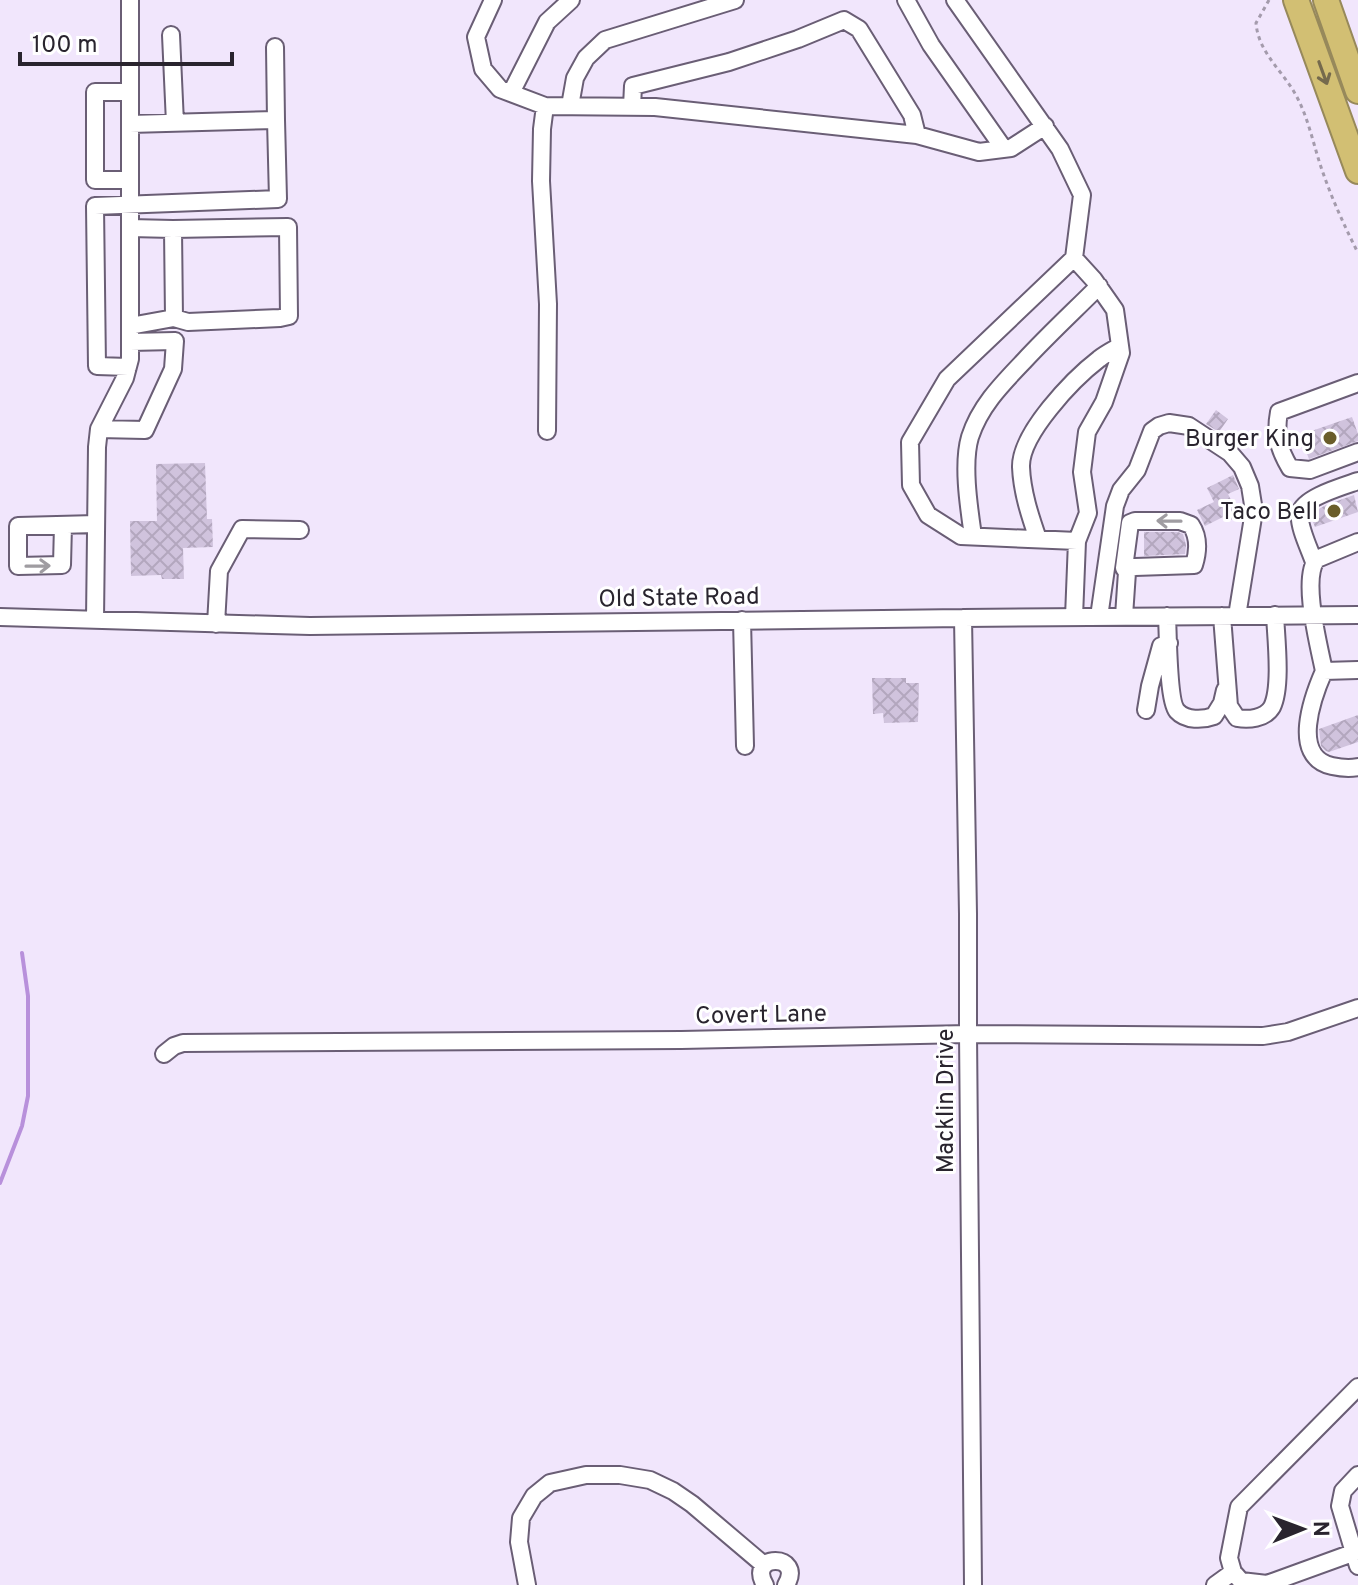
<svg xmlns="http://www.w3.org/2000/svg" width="1358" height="1585" font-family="Overpass,sans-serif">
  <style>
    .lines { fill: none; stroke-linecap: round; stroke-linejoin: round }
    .stream { stroke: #b890db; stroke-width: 4 }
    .building { fill: url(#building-cross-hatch) }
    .minor-casing { stroke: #6a5e75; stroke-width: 20 }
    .highway-casing { stroke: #97895b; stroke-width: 28 }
    .path { stroke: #a49bac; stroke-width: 3; stroke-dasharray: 4 4; stroke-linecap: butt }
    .minor { stroke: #fff; stroke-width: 16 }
    .highway { stroke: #d2bf73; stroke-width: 24 }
    .oneway { stroke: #756a4d }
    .oneway2 { stroke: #9f9ca1 }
    .poi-dot { fill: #6a5d2a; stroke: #fff; stroke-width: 3 }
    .labels { text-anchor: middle; stroke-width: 6; stroke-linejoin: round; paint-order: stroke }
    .poi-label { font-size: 24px; fill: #29242e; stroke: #fff; text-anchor: end }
    .street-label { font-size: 24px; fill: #29242e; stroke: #fff }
  </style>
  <defs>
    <pattern id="building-cross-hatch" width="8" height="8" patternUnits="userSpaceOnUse" patternTransform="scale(2)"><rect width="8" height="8" fill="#d0c3dd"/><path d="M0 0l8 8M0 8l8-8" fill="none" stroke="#b3a7be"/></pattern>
  </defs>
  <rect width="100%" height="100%" fill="#f1e6fc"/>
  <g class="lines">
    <path class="stream" d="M0 1183 22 1126 28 1096V996L22 953"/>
  </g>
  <path class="building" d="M1216 410 1228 419 1219 432 1206 424Z
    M1352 417 1358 434V441L1309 459 1300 435Z
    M205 463 207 519H212L213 547 183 548 184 579H162L161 575 131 576 130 521H157L156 464Z
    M1233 475 1239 489 1228 494 1239 516 1227 522 1225 516 1205 526 1197 510 1214 502 1207 488Z
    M1354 495 1358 512 1315 527 1311 517 1315 511 1326 505Z
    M1144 532H1178L1183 534 1186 545 1185 554 1144 556Z
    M872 678H906V683H919L918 722 884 723 883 713 873 714Z
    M1358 715V742L1329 752 1326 751 1321 746 1319 729Z"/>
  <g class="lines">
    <g class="minor-casing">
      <path id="minor" d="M493 0 476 37 483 69 500 89 545 106 655 107 917 135 979 152 1011 148 1045 126
        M906 0 931 45 1004 149
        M955 0 1060 149 1082 195 1074 258 1094 280 1115 310 1121 353 1104 402 1087 432 1082 472 1088 513 1077 541 1074 617
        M171 35 175 123
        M275 47 276 120
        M130 92H95V180H130
        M511 93 547 22 571 0
        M545 106 542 129 541 181 548 304 547 431
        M570 106 575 78 586 58 605 40 735 0
        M632 107 633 86 729 62 798 39 844 20 859 29 912 115 917 135
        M173 229 288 227 289 316 280 318 188 322 174 318
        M1074 258 947 379 910 442 911 485 928 515 961 536 1077 541
        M130 326 174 318 173 229 130 228
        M128 367 97 366 95 206 278 199 276 120 130 124
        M1358 383 1279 412C1275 434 1278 448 1290 468L1310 470 1358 452
        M99 429 145 430 173 369 175 341 130 342
        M63 525 62 565 18 566V526L96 524
        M973 536C969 508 962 464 970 437 980 406 1002 384 1024 361 1048 335 1074 311 1099 286
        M1038 539C1030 516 1022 492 1021 467 1020 434 1073 379 1099 359 1105 354 1113 350 1120 346
        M1358 542 1317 559C1301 578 1319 646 1324 671L1358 670
        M1314 562C1310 550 1298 526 1300 514 1301 498 1344 486 1358 481
        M1124 616 1127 572 1124 568 1130 523 1135 521H1180L1191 525C1199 537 1198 552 1194 565L1135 567 1129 568 1127 572
        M1167 616C1168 634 1168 701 1177 711 1186 721 1203 720 1214 716L1222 703 1225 690
        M1222 616 1229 706 1237 718C1248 720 1265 719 1272 707 1282 687 1276 637 1275 615
        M0 617 310 626 963 618 1358 615
        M1099 617 1115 506 1121 490 1137 470 1152 431 1159 426 1169 423 1189 426 1230 453 1242 467 1250 486 1254 511 1237 616
        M963 618 968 914V1034L973 1585
        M95 620 97 447 99 429 125 378 130 359V0
        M742 620 745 746
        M216 624 219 571 242 529 300 530
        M1324 671C1313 696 1290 757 1332 766 1341 768 1349 769 1358 767
        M1146 710 1150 686 1161 646 1169 643
        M164 1054 174 1046 183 1043 681 1040 968 1034 1263 1036 1288 1032 1358 1008
        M1358 1387 1239 1507 1229 1558 1233 1572 1241 1581 1267 1584 1358 1551
        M1358 1475 1343 1491 1340 1506 1358 1566
        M527 1585 519 1542 521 1518 534 1496 550 1483 586 1475H620L650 1480 673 1491 692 1504 764 1565
        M765 1585C746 1553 805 1553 786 1585
        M1215 1585 1233 1572"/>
    </g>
    <g class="highway-casing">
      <path id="highway" d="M1296 0 1358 171
        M1326 0 1358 91"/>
    </g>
    <path class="path" d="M1269 0 1256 23C1258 49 1277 66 1291 87 1307 111 1312 140 1321 167 1331 197 1344 225 1358 253"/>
    <use href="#minor" class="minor"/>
    <use href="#highway" class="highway"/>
  </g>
  <defs><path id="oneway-shaft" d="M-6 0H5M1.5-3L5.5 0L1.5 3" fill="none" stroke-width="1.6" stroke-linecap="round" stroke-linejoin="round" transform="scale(2)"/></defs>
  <use class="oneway" href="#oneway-shaft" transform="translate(1323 73) rotate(70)"/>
  <g class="oneway2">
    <use href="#oneway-shaft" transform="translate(1169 521) rotate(-179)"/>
    <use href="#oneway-shaft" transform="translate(38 566) rotate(-1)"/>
  </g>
  <g class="poi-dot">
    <circle cx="1330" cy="438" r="8"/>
    <circle cx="1334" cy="511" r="8"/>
  </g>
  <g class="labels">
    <g class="poi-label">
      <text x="1314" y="446">Burger King</text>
      <text x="1318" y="519">Taco Bell</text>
    </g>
    <g class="street-label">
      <text transform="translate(679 597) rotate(-1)" y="8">Old State Road</text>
      <text transform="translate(761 1014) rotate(-1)" y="8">Covert Lane</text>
      <text transform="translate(945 1101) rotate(-90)" y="8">Macklin Drive</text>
    </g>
  </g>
  <g transform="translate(1302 1529) rotate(89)" stroke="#ffffff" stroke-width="6" paint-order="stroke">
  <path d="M0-6L14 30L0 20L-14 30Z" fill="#29242e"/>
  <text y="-12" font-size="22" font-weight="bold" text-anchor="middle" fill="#29242e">N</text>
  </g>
  <path d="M20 52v12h212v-12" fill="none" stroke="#29242e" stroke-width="4"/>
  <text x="32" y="52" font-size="24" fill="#29242e" stroke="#ffffff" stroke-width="6" paint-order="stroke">100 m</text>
</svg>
